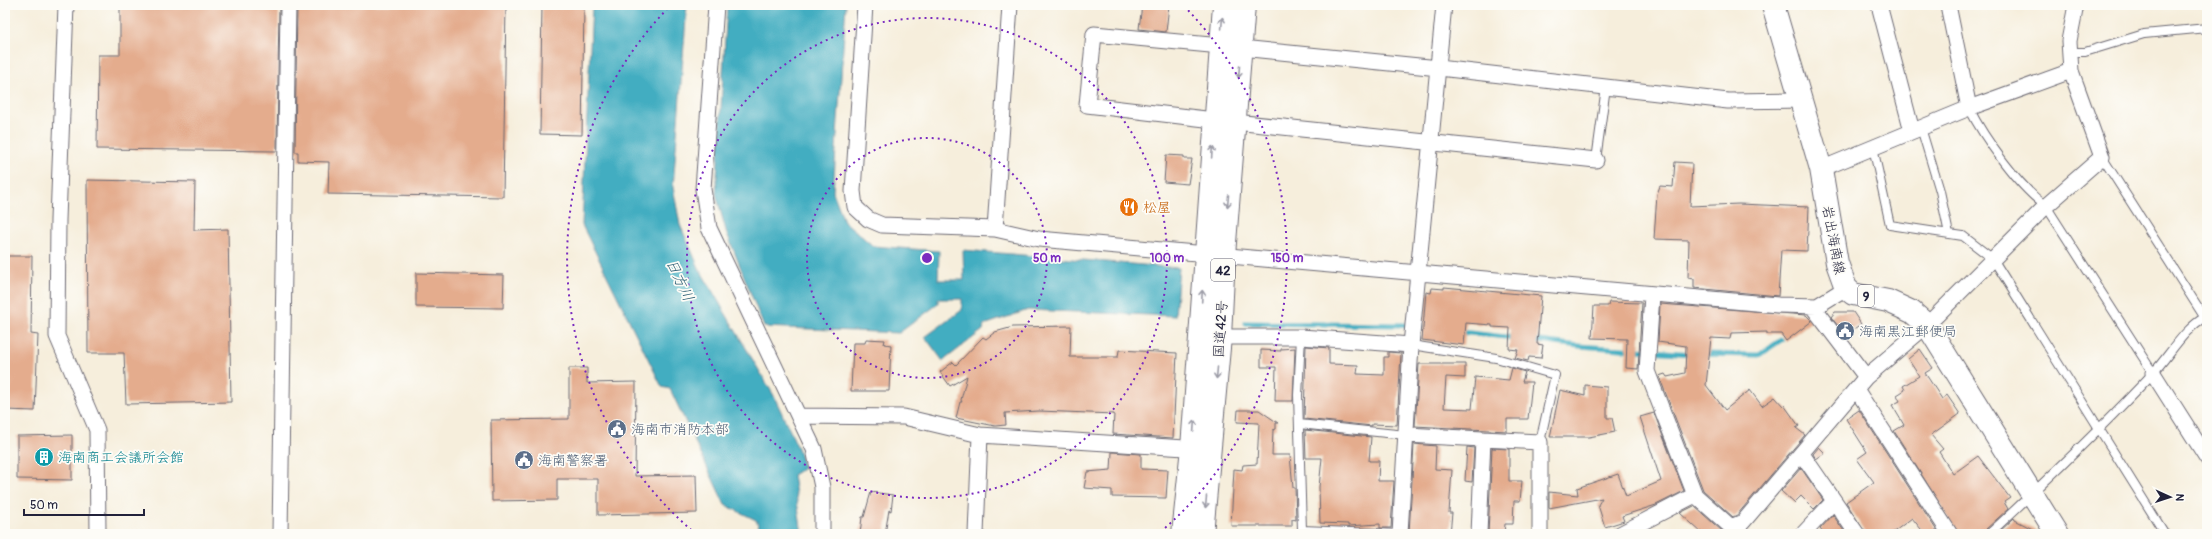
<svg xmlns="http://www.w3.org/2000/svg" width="2212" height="539" font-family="Pangolin,'Klee One',sans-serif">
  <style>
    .water { fill: #42adc1; stroke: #32687e }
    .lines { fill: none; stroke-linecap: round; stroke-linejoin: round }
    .stream { stroke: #42adc1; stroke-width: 5 }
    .building { fill: #e4ac8d }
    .lane-casing { stroke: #6c6973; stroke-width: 10 }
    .street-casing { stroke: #6c6973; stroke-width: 17 }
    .primary-casing { stroke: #6c6973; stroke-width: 24 }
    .highway-casing { stroke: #6c6973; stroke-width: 24 }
    .lane { stroke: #fff; stroke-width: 8 }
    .street { stroke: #fff; stroke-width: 15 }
    .primary { stroke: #fff; stroke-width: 22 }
    .highway { stroke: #fff; stroke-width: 22 }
    .oneway { stroke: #9c9ca7 }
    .ring { fill: none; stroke: #7b2cbf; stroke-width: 2; stroke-dasharray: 2 4 }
    .labels { text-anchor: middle; stroke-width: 3.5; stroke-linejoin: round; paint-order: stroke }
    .shield { fill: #fdfcf7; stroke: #646373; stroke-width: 1 }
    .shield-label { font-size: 13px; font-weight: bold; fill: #22223b }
    .food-label { font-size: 14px; fill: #c56008; stroke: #fdfcf7; text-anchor: start }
    .street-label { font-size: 14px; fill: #22223b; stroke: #fdfcf7 }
    .service-label { font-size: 14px; fill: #4e5e75; stroke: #fdfcf7; text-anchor: start }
    .culture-label { font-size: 14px; fill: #0d838f; stroke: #fdfcf7; text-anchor: start }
    .water-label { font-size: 15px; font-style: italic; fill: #306177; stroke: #fdfcf7 }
    .centre { fill: #7b2cbf; stroke: #fdfcf7; stroke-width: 2 }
    .ring-label { font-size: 12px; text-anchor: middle; font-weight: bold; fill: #7b2cbf; stroke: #fdfcf7; stroke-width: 3.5; stroke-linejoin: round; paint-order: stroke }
  </style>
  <rect width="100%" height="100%" fill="#fdfcf7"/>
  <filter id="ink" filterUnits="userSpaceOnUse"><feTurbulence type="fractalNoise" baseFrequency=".025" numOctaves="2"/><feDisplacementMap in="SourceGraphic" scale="8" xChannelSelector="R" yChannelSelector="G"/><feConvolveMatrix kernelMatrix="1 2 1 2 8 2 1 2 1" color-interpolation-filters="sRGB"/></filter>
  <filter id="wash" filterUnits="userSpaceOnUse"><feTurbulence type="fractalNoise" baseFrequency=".012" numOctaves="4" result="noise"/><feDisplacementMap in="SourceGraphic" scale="16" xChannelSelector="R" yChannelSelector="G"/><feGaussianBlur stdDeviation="0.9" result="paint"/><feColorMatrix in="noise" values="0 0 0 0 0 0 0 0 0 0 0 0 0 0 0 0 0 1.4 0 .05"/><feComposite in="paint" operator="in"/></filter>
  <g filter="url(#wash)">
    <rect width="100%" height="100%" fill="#f6eedc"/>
    <path class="water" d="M592 5H687L673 187 680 225 700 270 773 394 798 448 804 468 793 475 802 534H762L756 520 725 505 670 389 662 387 582 225Z
      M727 5H846L833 192 844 221 873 246 939 251 938 280H964L963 250 1179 268 1175 316 1028 310 984 325 983 330 943 361 925 337 962 310V299H938V304L899 333 764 327 726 231 716 194Z"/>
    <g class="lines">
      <path class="stream" d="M1246 323 1403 325 1430 328
        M1460 332 1515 338
        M1531 340 1579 346 1693 354
        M1703 354 1759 355 1781 340"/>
    </g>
    <g id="blocks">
      <path class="building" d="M120 5H279L277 151 97 149 98 55H120Z
        M297 5H506L503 197 328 194 329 162 298 161V152H295Z
        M542 5 584 6 582 135 540 134Z
        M1142 5H1169L1166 32 1139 29Z
        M1166 155 1184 156V159H1192L1188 184 1164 182Z
        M1675 162 1692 163 1690 206 1739 204 1809 207 1807 251 1781 250 1778 296 1694 288V279L1688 278 1689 240 1654 239 1657 194 1660 186 1673 187Z
        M87 180 195 182 194 230 228 229 231 402 126 404 124 353H88Z
        M5 256H32L31 334 38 335 35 411 5 410Z
        M416 273 504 275 503 308 416 307Z
        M1444 287 1541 296 1537 344 1543 345 1541 358 1529 357 1528 361 1515 358 1518 350 1509 349 1510 328 1492 327V325L1466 323 1464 345 1422 340 1426 292 1431 293 1432 288 1444 289Z
        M1609 302 1642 303 1638 369 1626 368 1627 339 1592 338 1594 306H1608Z
        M1660 304 1806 315 1812 321 1786 341 1781 334H1767V332L1731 333 1730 339 1711 338 1706 385 1725 410 1750 390 1762 406 1775 397 1783 406 1784 405 1799 426 1796 428 1805 435 1737 515 1733 517 1703 490 1659 376 1665 374 1667 377 1685 373 1686 346 1658 342Z
        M1835 312H1853L1861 324 1845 335 1831 317Z
        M1071 326 1070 357H1118L1119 350 1177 353 1173 438 1113 434 1114 414 1039 411 1005 413 1006 425 995 426 956 418 960 402H962L961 400 967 376 950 386 940 372 953 362 956 365 983 337 986 339 995 332 1013 327Z
        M866 339 885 340 884 344 891 345 889 391H851L853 343H865Z
        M1306 346 1329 348V364L1358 365 1357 374 1384 375V357H1388V352L1401 353 1397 425 1372 424V426L1304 419Z
        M1295 348 1293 401H1275L1276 367H1261V350L1281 351V349Z
        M1920 349 1933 368 1925 373 1942 399 1947 395 1960 414 1931 435 1943 449 1939 452 1953 474 1978 456 2010 498 2004 502 2008 509 1985 530 1984 534H1959L1894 431 1904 425 1892 405 1900 401 1897 395 1905 390 1903 386 1919 376 1908 359Z
        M1419 364H1465V378L1446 377 1444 408 1472 409 1475 377 1509 380 1512 368 1525 372 1522 382H1532L1528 419H1507V431L1415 426Z
        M569 368H587V383L636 382 635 476 696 475 697 513 598 515V479H557V500L492 501 491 420 569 419Z
        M1585 385 1607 387V418H1612L1615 432 1589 437H1550L1560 390 1585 396Z
        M1238 410H1259L1278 423H1276V429L1273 430 1272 455H1290L1293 488H1295L1296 520 1292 519V526H1231L1234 469 1242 470 1243 465 1257 464 1259 423 1237 422Z
        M1859 410 1939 534H1925L1912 518 1891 534H1866L1846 502 1874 482 1857 459 1867 452 1846 419Z
        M1654 413 1684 491 1656 505 1622 516 1624 521 1605 527 1598 505 1602 498 1549 508V492L1578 495 1577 488 1618 474 1626 496 1661 481 1640 417Z
        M1305 430 1371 437 1369 461H1379L1378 481H1394L1391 528H1380V524L1348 526V524L1320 523 1319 487 1322 458H1306Z
        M72 435V480L17 479V436Z
        M1414 444 1436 446 1435 469 1452 470 1449 513H1452L1450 534H1409Z
        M1467 447 1474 448 1472 482 1465 481Z
        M1819 447 1825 453 1816 459 1813 454Z
        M1492 448 1509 449V481H1522L1520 501H1514L1513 524H1505L1504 534H1488Z
        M1112 452 1141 454V469L1168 470 1166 498 1112 497V490L1084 488 1087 472 1111 470Z
        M1801 468 1823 500 1814 509 1801 496 1794 503 1781 491Z
        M871 492 893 495 891 511 889 510 885 534H860L862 517H864Z
        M1694 506 1722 531 1720 534H1703L1680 513Z
        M1833 515 1846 534H1824L1820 529Z
        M2014 518 2015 520 2042 534H1997Z"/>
    </g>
  </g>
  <g filter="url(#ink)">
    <use href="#blocks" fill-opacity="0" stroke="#6c6973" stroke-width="1"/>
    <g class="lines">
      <g class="lane-casing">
        <path id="lane" d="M2070 52H2085L2144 34 2207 28
          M1969 108C1984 138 2019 187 2046 206L2153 373
          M1921 128 1940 191 1949 234
          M1873 147 1890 225 1963 236 1993 259 2165 534
          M2102 157 2205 318
          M1596 160 1606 87
          M1301 337 1298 395 1302 530 1400 534
          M1411 345 1496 358 1555 375 1540 442
          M1299 424 1406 435
          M1989 534C2045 482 2101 429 2153 373 2170 355 2184 328 2207 316"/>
      </g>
      <g class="street-casing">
        <path id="street" d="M66 5 58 220 57 336 97 430 98 534
          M716 5 703 189 709 228 814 449 822 487V534
          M865 5 853 191 855 207 868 219 882 225 995 229 1039 239 1778 305 1817 306 1846 288
          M1879 5 1912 131
          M1948 5 1969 108
          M1241 48 1439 68 1728 101 1800 100
          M1214 120 1087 105 1094 34 1221 46
          M1235 122 1596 160
          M1821 169 1969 108 2071 71 2069 41 2076 5
          M995 229 1010 5
          M1652 295 1647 371 1695 495 1731 527 1743 522 1866 377 1927 325 2046 206 2102 157 2071 71
          M1812 306 1866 377
          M1211 337H1301L1411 345
          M2153 373 2207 458
          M1856 389 1950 534
          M799 416 904 417 980 435 1201 449
          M1406 435 1540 442V534
          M1802 454 1857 534
          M280 534 288 5
          M976 534 980 435
          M1400 534 1411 345 1444 5
          M1479 534 1483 439
          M1620 534 1695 495
          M1803 534 1834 501"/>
      </g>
      <g class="primary-casing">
        <path id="primary" d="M1773 5 1821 169 1837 263 1846 288 1853 294 1888 301 1912 312 1927 325 2057 534"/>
      </g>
      <g class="highway-casing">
        <path id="highway" d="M1183 534 1192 448 1224 5
          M1202 534 1220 337 1224 255 1244 5"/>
      </g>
      <use href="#lane" class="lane"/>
      <use href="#street" class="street"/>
      <use href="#primary" class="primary"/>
      <use href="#highway" class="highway"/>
    </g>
    <defs><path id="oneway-shaft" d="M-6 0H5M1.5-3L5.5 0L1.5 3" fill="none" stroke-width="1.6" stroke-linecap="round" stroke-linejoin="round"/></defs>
    <g class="oneway">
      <use href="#oneway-shaft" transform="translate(1222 23) rotate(-86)"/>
      <use href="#oneway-shaft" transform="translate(1239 72) rotate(95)"/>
      <use href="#oneway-shaft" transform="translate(1212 152) rotate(-86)"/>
      <use href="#oneway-shaft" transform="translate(1228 201) rotate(95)"/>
      <use href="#oneway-shaft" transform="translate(1202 296) rotate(-87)"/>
      <use href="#oneway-shaft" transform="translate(1217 373) rotate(95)"/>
      <use href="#oneway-shaft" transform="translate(1194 426) rotate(-86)"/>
      <use href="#oneway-shaft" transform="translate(1206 502) rotate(95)"/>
    </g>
  </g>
  <g class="ring">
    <circle cx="927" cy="258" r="120"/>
    <circle cx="927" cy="258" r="240"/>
    <path d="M696 534A360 360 0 0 1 670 6M1184 6A360 360 0 0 1 1158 534"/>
  </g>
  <defs>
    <g id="restaurant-disc" transform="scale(1)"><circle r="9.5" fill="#e8710a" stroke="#fdfcf7"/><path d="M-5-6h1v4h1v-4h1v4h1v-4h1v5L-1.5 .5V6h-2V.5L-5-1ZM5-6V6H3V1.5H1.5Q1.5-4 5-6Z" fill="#fff"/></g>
    <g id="civic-disc" transform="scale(1)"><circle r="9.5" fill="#5c6f8a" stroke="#fdfcf7"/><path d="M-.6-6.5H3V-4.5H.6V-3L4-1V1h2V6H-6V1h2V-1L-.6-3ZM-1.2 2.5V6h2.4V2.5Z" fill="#fff"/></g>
    <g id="building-disc" transform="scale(1)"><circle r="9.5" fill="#0f9aa8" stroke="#fdfcf7"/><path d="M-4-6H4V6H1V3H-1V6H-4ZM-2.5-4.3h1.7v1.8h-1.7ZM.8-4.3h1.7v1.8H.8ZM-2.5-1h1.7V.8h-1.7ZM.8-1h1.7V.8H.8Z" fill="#fff"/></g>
  </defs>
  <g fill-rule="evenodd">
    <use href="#restaurant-disc" x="1129" y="207"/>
    <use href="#civic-disc" x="1845" y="331"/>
    <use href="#civic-disc" x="617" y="429"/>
    <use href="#building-disc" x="44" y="457"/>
    <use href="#civic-disc" x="524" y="460"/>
  </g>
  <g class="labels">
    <g class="shield">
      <rect x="1211" y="259" width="24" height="22" rx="3"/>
      <rect x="1858" y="285" width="16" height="22" rx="3"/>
    </g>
    <g class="shield-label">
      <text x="1223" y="275">42</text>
      <text x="1866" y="301">9</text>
    </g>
    <g class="food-label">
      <text x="1143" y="212">松屋</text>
    </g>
    <g class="street-label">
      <text transform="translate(1834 240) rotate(79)" y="5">岩出海南線</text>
      <text transform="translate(1220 329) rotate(-86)" y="5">国道42号</text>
    </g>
    <g class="service-label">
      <text x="1859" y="336">海南黒江郵便局</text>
      <text x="631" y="434">海南市消防本部</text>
      <text x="538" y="465">海南警察署</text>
    </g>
    <g class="culture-label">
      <text x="58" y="462">海南商工会議所会館</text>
    </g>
    <g class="water-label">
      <text transform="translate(680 280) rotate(65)" y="5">日方川</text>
    </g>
  </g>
  <circle cx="927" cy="258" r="6" class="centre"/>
  <g class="ring-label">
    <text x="1047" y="262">50 m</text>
    <text x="1167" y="262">100 m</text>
    <text x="1287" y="262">150 m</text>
  </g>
  <rect width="2212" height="539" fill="none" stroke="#fdfcf7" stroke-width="20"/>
  <g transform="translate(2170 497) rotate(93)" stroke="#fdfcf7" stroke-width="3" paint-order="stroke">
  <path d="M0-3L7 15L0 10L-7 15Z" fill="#22223b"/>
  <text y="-6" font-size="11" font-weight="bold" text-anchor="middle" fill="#22223b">N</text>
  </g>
  <path d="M24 509v6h120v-6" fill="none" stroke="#22223b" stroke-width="2"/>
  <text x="30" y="509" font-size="12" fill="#22223b" stroke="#fdfcf7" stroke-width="3" paint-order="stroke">50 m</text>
</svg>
